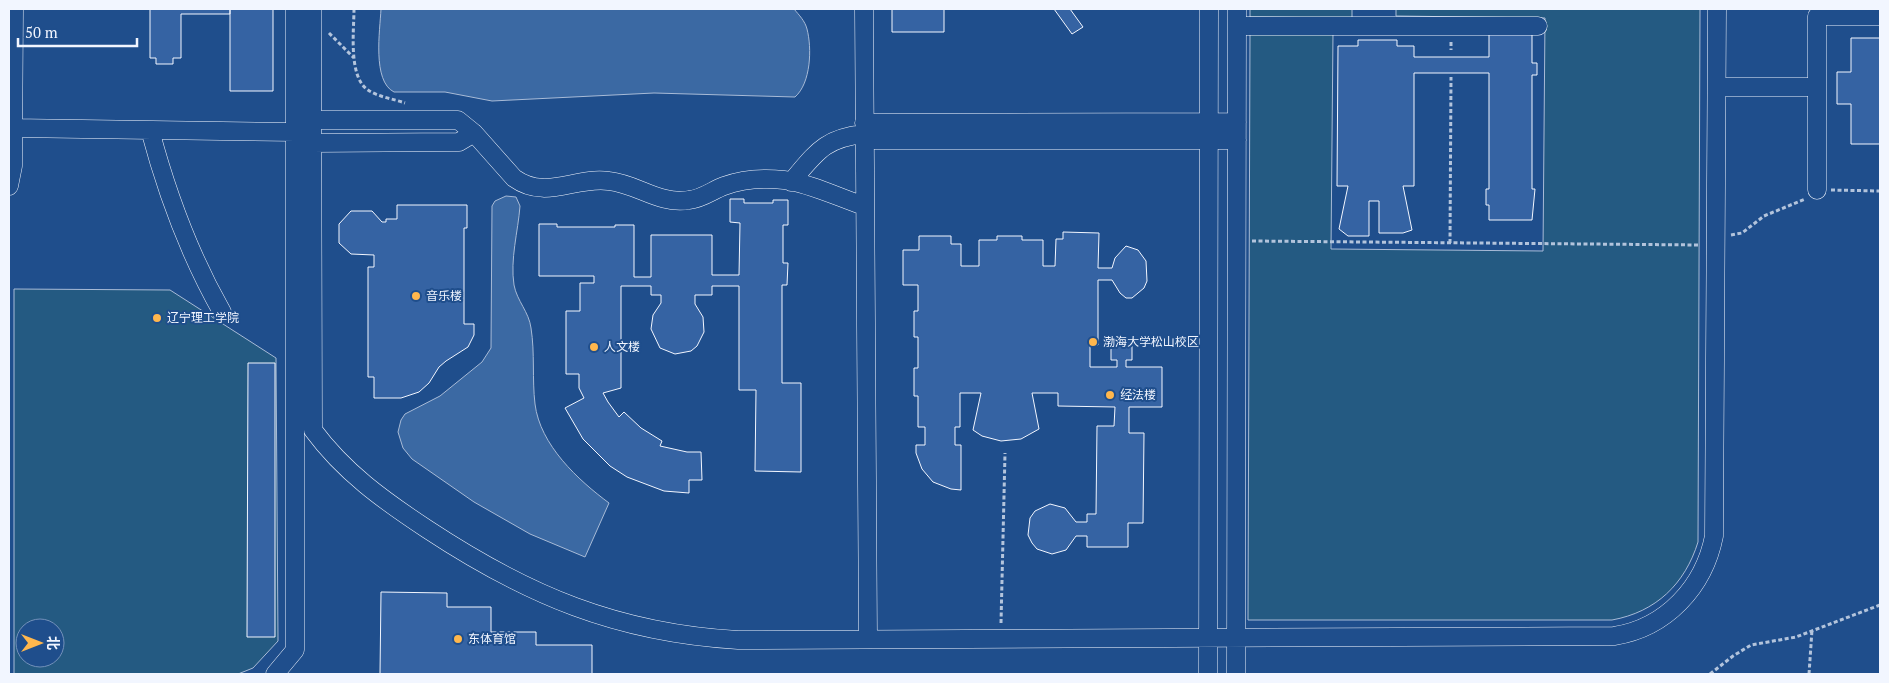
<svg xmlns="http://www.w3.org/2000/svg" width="1889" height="683" font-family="'PT Serif','Noto Sans SC',serif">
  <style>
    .green { fill: #245a82; stroke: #a8bbd7; fill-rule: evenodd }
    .water { fill: #3b69a3; stroke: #a8bbd7 }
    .building { fill: #3563a3; stroke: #f2f6ff }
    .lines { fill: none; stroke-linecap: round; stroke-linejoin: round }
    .minor-casing { stroke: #f2f6ff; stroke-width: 19 }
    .path { stroke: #b3c4dc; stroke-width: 3; stroke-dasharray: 4 2.5; stroke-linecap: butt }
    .minor { stroke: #1f4e8c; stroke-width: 18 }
    .poi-dot { fill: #ffb74d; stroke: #1f4e8c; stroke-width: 2 }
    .labels { text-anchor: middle; stroke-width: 4; stroke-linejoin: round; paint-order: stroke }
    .poi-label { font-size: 12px; fill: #f2f6ff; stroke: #1f4e8c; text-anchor: start }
  </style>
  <rect width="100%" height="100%" fill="#1f4e8c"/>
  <path class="green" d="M1250 9H1352V18L1250 17Z
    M1396 9H1700L1698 542C1685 584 1656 612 1612 620H1248L1250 31 1333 32 1331 249 1543 251 1545 18 1396 16Z
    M14 289 170 290 276 358 278 641 253 668 238 674H14ZM25 628H55V658H25Z"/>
  <path class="water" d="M381 9H794C799 15 805 21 807 29 812 48 811 83 795 97L654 93 492 101 445 92H394C372 81 380 30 381 9Z
    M506 196 516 197 520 206C518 232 510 259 514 285 517 301 529 312 531 328 535 353 532 379 535 404 540 445 578 480 609 503L585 557 530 534 474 502 412 459 403 448 398 432 401 420 405 414 440 396 482 362 491 348 492 206 495 201Z"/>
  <path class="building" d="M150 9H230V14H181V58H173V64H156V58H150Z
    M230 9H273V91H230Z
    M892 9H944V32H892Z
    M1054 9H1070L1083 27 1072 34Z
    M1489 34H1532V63H1537V75H1532V189H1535L1532 220H1489V205H1486V189H1489V73H1414V186H1403L1412 230 1403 233H1379V201H1369V236H1348L1339 229 1348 186H1337L1338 46H1358V40H1397V46H1414V57H1489Z
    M1851 38H1880V144H1851V104H1837V72H1851Z
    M730 199H744V203H773V200H788V225H783V263H788L787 285H782V383H801V472L755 471 756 390H739V286H712V295H695V304L703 317 704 332 697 346 691 351 675 354 660 348 651 329 653 315 661 303V295H651V286H621V388L603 393 608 402 619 417 624 412 641 428 662 441 660 446 687 452H701L702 480H689V493L664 491 627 477 610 466 583 439 565 408 584 398 579 388V374H566V311H580V283H594V276H539V224H557V227H615V225H634V277H651V235H712V275H739L740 223 730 222Z
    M397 205H467V228H464V324H474V335L468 347 446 361 439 367 429 383 419 392 401 398H374V377H368V267H374V255L351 254 339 243V224L351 211H372L382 222H386V219H397Z
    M1063 232 1099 233 1098 268H1112L1115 258 1126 246 1138 250 1146 261 1147 281 1144 288 1132 298H1126L1120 293 1112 280H1098V345H1090V367H1117V360H1111V341H1132V360H1126V367H1162V407H1129V433H1144L1143 523H1128V547H1087V536H1076L1066 550 1052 554 1037 549 1032 543 1028 535 1030 518 1035 511 1050 504 1065 508 1076 522H1087V514H1096L1097 426H1114L1115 407 1058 406V393H1032L1039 429 1021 439 1001 441 982 436 973 430 981 393H960V427H955V445H961V490L951 489 933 482 922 469 916 453V445H925V427H918V396H914V368H918V337H914V311H918V285H903V250H919V236H951V244H961V266H979V240H997V236H1022V240H1043V266H1055L1056 239H1063Z
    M248 363H275V637H247Z
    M381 592 447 593V607H491V632H536V645H592V674H380Z"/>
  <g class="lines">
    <g class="minor-casing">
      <path id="minor" d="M312 9 313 430C344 472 383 500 427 529 527 595 617 633 738 640L1614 636C1666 628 1704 587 1714 536L1717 9
        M864 9 868 639
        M1237 26H1538
        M1717 87H1817
        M312 120H458L474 133 514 178C546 201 575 176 609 181 638 184 659 205 689 200 702 199 713 190 724 186 743 179 765 178 784 180 809 183 840 198 864 206
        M864 123 1237 122
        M13 128 295 132
        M150 130C167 194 189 254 222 312
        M864 140H1237
        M312 143 459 142 474 133
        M791 182C816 153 824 138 864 134
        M9 186 13 166 14 9
        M1817 190V16H1880
        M275 674 295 650V9
        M1208 674 1209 9
        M1236 674 1237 9"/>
    </g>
    <path class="path" d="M354 9C354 30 348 77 368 90 378 97 394 99 405 103
      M329 33 354 58
      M1451 42V50
      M1831 190 1880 191
      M1731 235 1742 233 1764 216 1805 199
      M1252 241 1700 245
      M1450 243 1451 77
      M1001 623 1005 453
      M1710 674 1733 656 1751 645 1796 637 1880 605
      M1809 674 1812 630"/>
    <use href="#minor" class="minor"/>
  </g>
  <g class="poi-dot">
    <circle cx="416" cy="296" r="5"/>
    <circle cx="157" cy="318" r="5"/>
    <circle cx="1093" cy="342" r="5"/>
    <circle cx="594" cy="347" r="5"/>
    <circle cx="1110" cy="395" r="5"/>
    <circle cx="458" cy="639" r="5"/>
  </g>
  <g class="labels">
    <g class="poi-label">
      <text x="426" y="300">音乐楼</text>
      <text x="167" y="322">辽宁理工学院</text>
      <text x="1103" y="346">渤海大学松山校区</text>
      <text x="604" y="351">人文楼</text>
      <text x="1120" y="399">经法楼</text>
      <text x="468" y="643">东体育馆</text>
    </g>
  </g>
  <rect width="1889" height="683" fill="none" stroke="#f2f6ff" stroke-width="20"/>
  <g transform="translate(40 643) rotate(90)"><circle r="24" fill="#1f4e8c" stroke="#7391ba"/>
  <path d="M0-4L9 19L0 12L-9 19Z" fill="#ffb74d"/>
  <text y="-8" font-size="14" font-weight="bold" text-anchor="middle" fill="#f2f6ff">北</text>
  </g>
  <path d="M18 38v8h119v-8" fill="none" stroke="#f2f6ff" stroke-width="2.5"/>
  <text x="25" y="38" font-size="15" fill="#f2f6ff" stroke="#1f4e8c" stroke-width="4" paint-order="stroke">50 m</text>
</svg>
